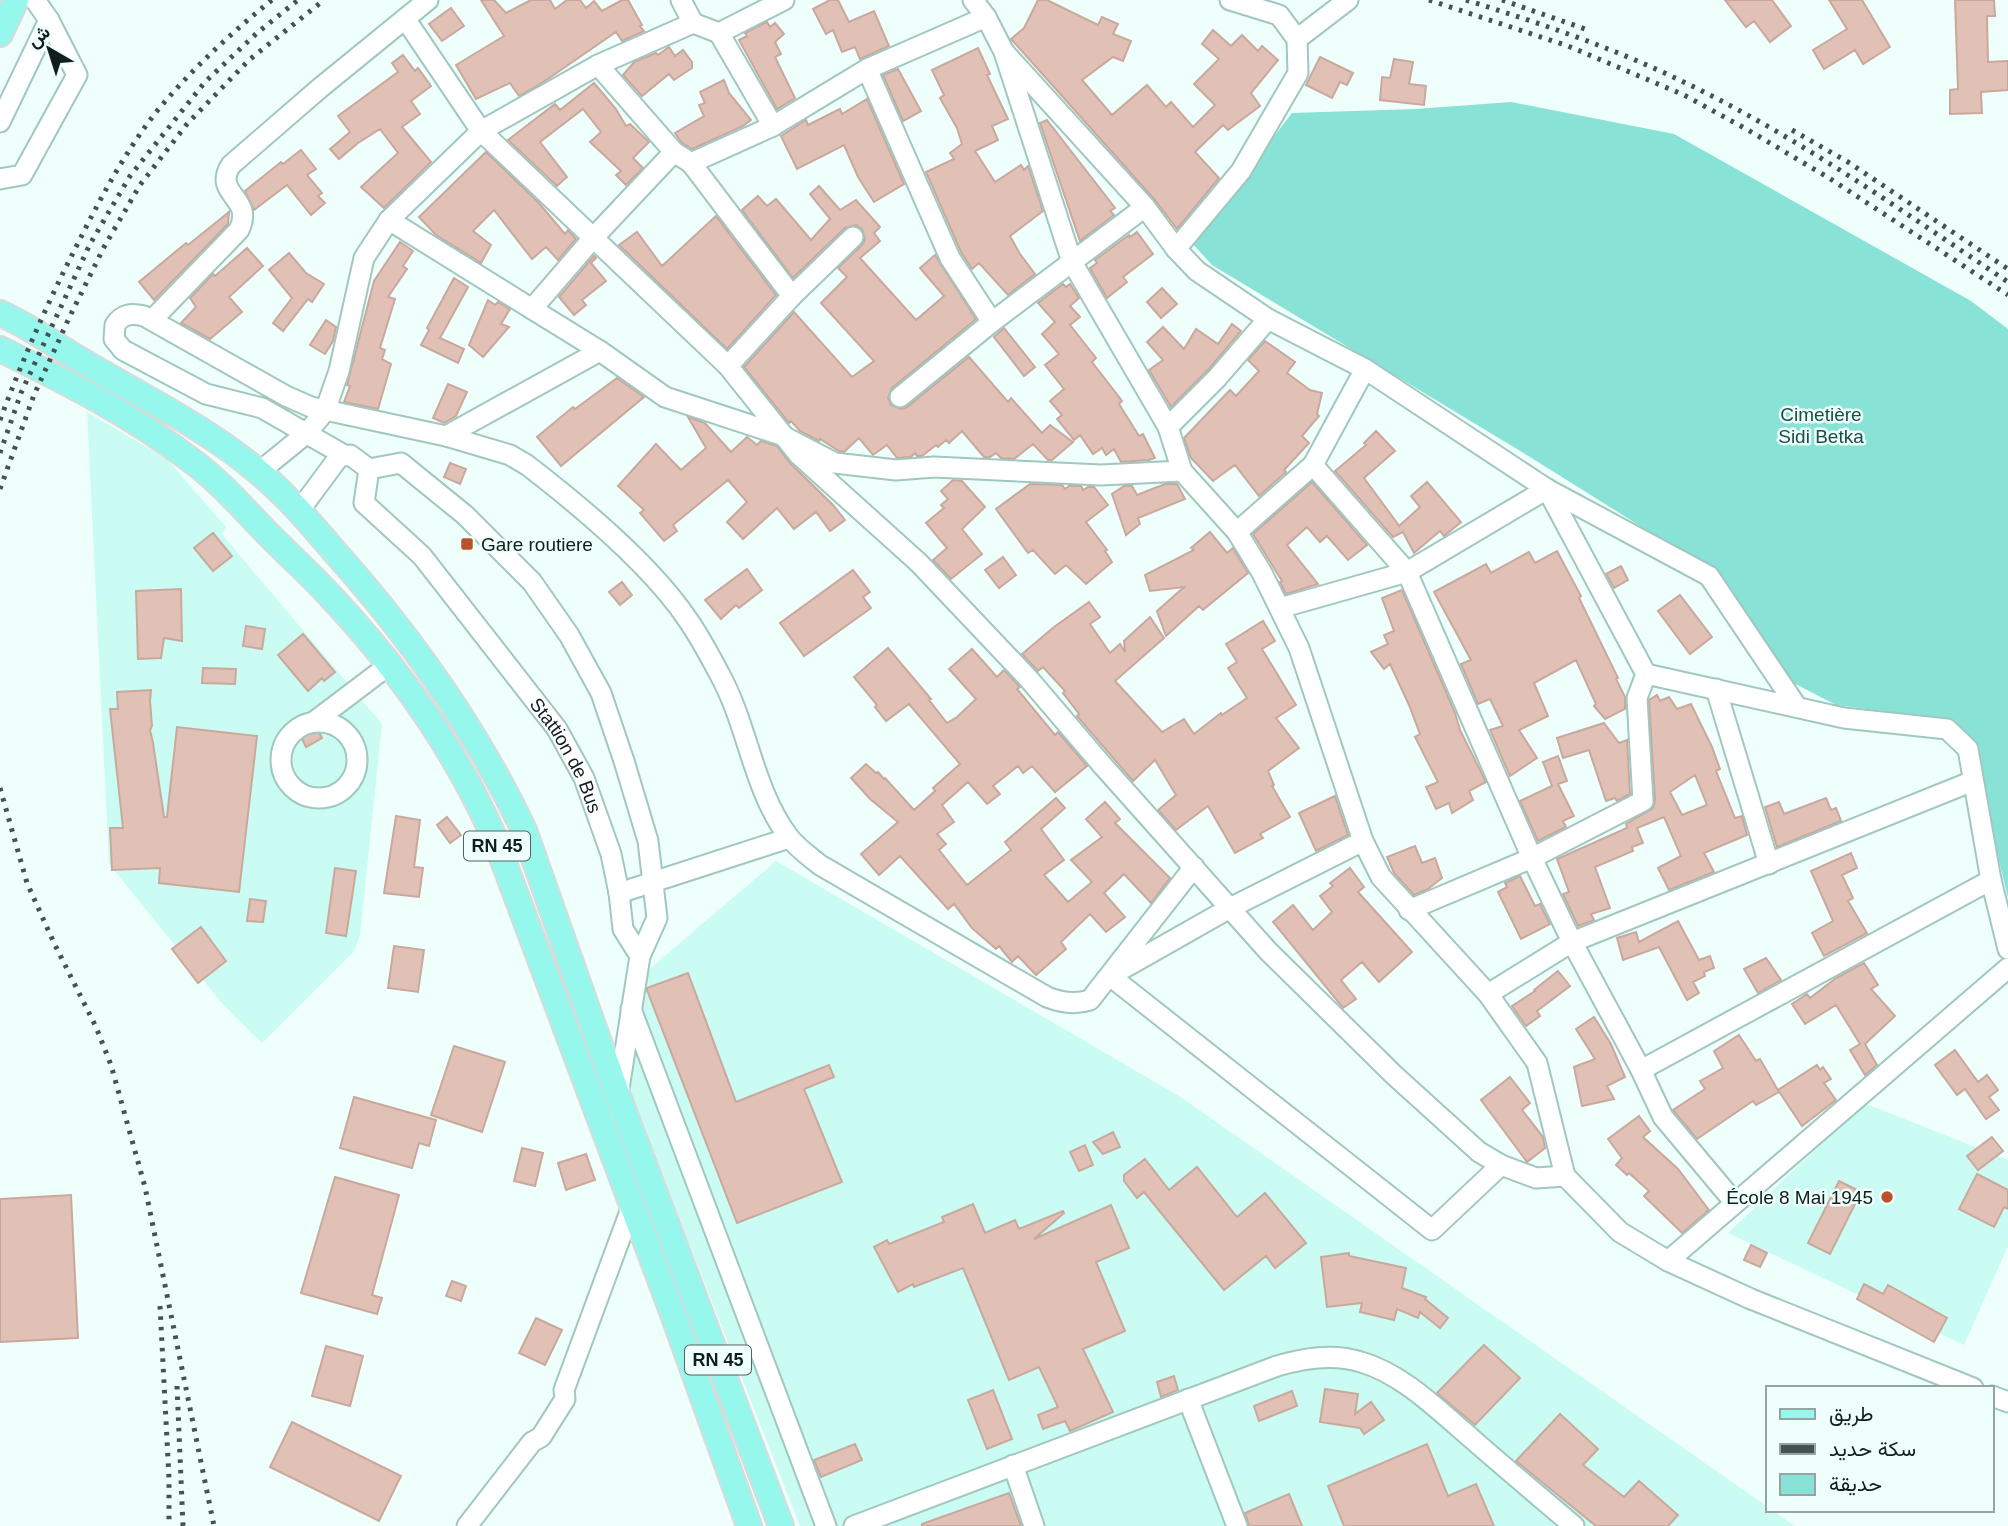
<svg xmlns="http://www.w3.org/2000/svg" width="2008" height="1526" font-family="Arial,Vazirmatn,sans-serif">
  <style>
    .built { fill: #cafcf3 }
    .green { fill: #89e2d6 }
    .building { fill: #e1c0b5; stroke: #c9a89d; stroke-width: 2; fill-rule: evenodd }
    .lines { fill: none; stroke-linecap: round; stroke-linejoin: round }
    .minor-casing { stroke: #a0c7c0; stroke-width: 23 }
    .major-casing { stroke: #d9dbdb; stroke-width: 28 }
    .minor { stroke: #fff; stroke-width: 19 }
    .major { stroke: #96f8ed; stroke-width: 24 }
    .rail { stroke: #445351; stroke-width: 5; stroke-dasharray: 3.5 7; stroke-linecap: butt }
    .poi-dot { fill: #ba532c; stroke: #effffc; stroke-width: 2.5 }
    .labels { text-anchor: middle; stroke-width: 5; stroke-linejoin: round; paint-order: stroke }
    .shield { fill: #effffc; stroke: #536260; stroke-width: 2 }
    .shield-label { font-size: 18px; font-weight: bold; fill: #101f1d }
    .park-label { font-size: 19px; fill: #194e48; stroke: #effffc }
    .poi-label { font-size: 19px; fill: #101f1d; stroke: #effffc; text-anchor: start }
    .street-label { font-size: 19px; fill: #101f1d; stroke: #effffc }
  </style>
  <rect width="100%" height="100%" fill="#effffc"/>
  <path class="built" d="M87 412 167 459 226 527 222 534 382 724 360 935 354 951 262 1043 221 1002 109 864Z
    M776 861 1179 1096 1768 1507V1510H1772L1795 1526H800L630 1093 646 972Z
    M1864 1103 2008 1160V1246L1964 1345 1728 1233Z"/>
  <path class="green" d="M1511 102 1674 134 1971 301 2008 329V898L1993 836 1977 745 1948 719 1836 705 1786 679 1720 576 1530 457 1212 265 1192 243 1292 113 1416 109Z"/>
  <path class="building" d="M481 0H494L506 13 531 0H550L555 9 567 0H580L586 8 594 1 602 11 622 0H628L642 25 640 26 644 31 622 41 616 32 542 83 519 96 510 83 476 99 456 65 504 36Z
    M830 0H838L849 22 874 11 889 46 860 59 855 47 842 52 833 30 826 34 813 9Z
    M1038 0H1047L1098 25 1102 17 1118 24 1113 34 1131 41 1123 61 1113 57 1082 80 1112 115 1147 85 1166 107 1171 102 1193 127 1215 105 1194 84 1219 59 1202 44 1213 30 1231 46 1242 35 1258 51 1262 46 1278 60 1251 93 1260 106 1228 130 1223 125 1195 152 1219 178 1177 229 1154 199 1011 39 1024 28Z
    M1725 0H1772L1791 26 1770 42 1754 21 1746 27Z
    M1829 0H1862L1890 47 1863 64 1855 50 1824 69 1813 50 1847 29Z
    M1955 0H1994L1995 16H1987L1988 62 2008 61V90L1981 92 1982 113 1950 114V90L1958 89Z
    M451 8 464 26 442 41 429 24Z
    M767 22 770 27 775 23 784 34 775 42 781 54 775 57 795 98 777 109 739 40 747 36 745 33Z
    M669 47 675 56 683 50 692 62V68L674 80 669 74 642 96 623 75 634 62 656 53 658 55Z
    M978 48 990 74 987 75 1008 119 992 126 998 140 975 151 995 182 1021 165 1024 170 1028 166 1043 211 1010 236 1020 254 1035 274 1008 295 979 263 972 269 961 252 926 172 954 159 950 153 962 144 957 128 940 98 944 95 932 70Z
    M403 55 415 71 418 68 431 86 411 101 420 114 402 127 431 162 384 208 361 187 398 153 380 129 358 143 339 159 330 149 350 132 338 116 398 72 392 63Z
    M1320 57 1353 73 1347 85 1340 82 1332 98 1306 85Z
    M1394 59 1413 62 1409 84 1426 86 1424 105 1380 100 1382 77 1390 78Z
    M898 69 921 111 903 121 883 75Z
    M724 80 729 93 751 120 743 126 692 149 682 143 675 133 704 116 699 105 705 103 700 92Z
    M594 83 616 109 626 126 630 124 649 142 633 158 643 168 626 185 616 175 621 171 590 142 601 132 583 109 540 142 567 177 557 186 508 140 555 104 560 110Z
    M867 99 904 184 874 202 858 177 844 145 797 169 781 136 806 120 808 125 840 109 842 114Z
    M1047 120 1115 208 1110 211 1114 215 1080 241 1040 123Z
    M301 150 316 169 307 175 322 193 318 196 325 203 311 215 287 185 254 210 245 191 281 162 283 164Z
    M486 152 538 202 565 234 568 230 576 239 558 260 546 247 532 259 494 210 473 231 491 245 481 263 436 235 419 217Z
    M819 186 840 210 856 200 880 227 874 233 880 241 860 258 916 320 944 296 920 268 935 255 976 319 892 388 888 398 891 405 901 409 907 407 969 357 1008 402 1011 398 1042 433 1050 425 1073 442 1052 460H1048L1033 444 1014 459 1001 458 996 453 990 457H984L962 431 949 443 946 440 938 447 936 445 922 456H917L915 453 911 457 897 458 887 445 873 455 859 438 844 452 839 451 820 439 819 441 800 431 791 421 789 423 744 367 794 312 852 377 874 361 821 303 847 277 838 268 862 245 865 240 862 229 856 225 845 228 793 278 742 210 758 196 767 206 776 199 811 240 830 219 810 194Z
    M229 212 228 224 154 300 139 282 186 243 188 245Z
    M716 216 776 295 727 349 619 245 637 232 662 266Z
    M1137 232 1153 254 1123 277 1127 282 1107 298 1090 268 1097 263 1095 260 1129 235 1130 237Z
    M400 242 413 251 403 266 407 269 388 297 395 299 380 348 385 350 382 359 391 364 378 409 344 402 350 386 347 385 374 281Z
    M247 248 263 266 229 297 242 312 210 339 181 323 196 307 190 298 213 274 215 276Z
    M289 253 306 273 324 284 312 302 308 299 283 331 273 323 292 298 269 270Z
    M594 256 596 258 591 263 606 281 582 300 586 305 574 315 559 297Z
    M454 278 468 287 440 338 464 349 458 363 421 345 429 330 427 328Z
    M1063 284 1066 287 1070 284 1079 298 1070 306 1080 317 1070 325 1096 358 1092 362 1122 401 1119 404 1139 436 1143 434 1155 458 1149 460 1121 462 1114 449 1106 455 1102 448 1093 454 1080 435 1074 440 1057 419 1062 415 1050 401 1064 389 1045 365 1059 354 1042 334 1055 322 1038 303Z
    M1162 288 1177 304 1161 318 1147 302Z
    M488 300 495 305 498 302 510 309 501 324 509 327 483 357 469 345Z
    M326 320 336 327 333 341 325 354 310 345Z
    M1232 324 1241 331 1208 370 1171 407 1149 370 1163 360 1147 342 1163 327 1184 349 1196 329 1218 344Z
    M1004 328 1035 367 1024 376 994 337Z
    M1265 341 1295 362 1287 373 1310 390 1322 393 1317 414 1319 416 1302 436 1309 443 1284 470 1286 472 1259 496 1235 465 1213 481 1191 458 1184 438 1230 390 1236 396 1259 371 1248 360Z
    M617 378 644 397 561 466 537 437 573 407 575 409Z
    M448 384 467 392 456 416 444 423 433 418Z
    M688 417 705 423 731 452 747 437 757 445 761 441 777 446 791 464 833 505 845 520 830 531 816 512 794 529 777 508 743 539 727 522 747 502 728 480 673 525 677 531 664 541 640 513 644 510 618 486 656 444 681 470 706 448Z
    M1376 431 1395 451 1364 478 1400 527 1399 526 1420 507 1411 496 1427 482 1461 522 1444 536 1440 531 1414 553 1403 532 1393 537 1335 471 1366 445 1364 443Z
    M450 463 466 469 460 484 444 477Z
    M953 480 962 481 985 507 962 529 982 554 951 579 933 560 947 548 926 523 944 508 941 505 948 499 941 491Z
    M1312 482 1367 545 1348 560 1327 536 1320 542 1307 527 1287 545 1318 584 1286 594 1280 582 1282 581 1253 534Z
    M1030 484 1062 485 1065 489 1069 486H1081L1083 490 1088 487H1094L1108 505 1086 522 1107 550 1105 551 1112 562 1086 584 1066 565 1055 574 1033 550 1028 553 996 509Z
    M1165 484H1177L1185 499 1138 518 1140 524 1126 535 1112 494 1124 486H1132L1137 495Z
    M1210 532 1227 553 1233 548 1248 573 1203 610 1199 606 1166 636 1157 611 1184 587 1150 591 1145 575 1194 550 1191 548Z
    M213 533 232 556 213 571 194 548Z
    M1557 551 1581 596 1579 598 1618 678 1616 679 1625 697V709L1605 719 1594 706 1596 704 1576 660 1534 683 1548 716 1519 730 1537 758 1510 776 1490 730 1503 726 1490 699 1478 704 1461 664 1471 660 1434 592 1486 564 1491 573 1529 552 1535 563Z
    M1003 557 1016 575 999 588 985 570Z
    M1621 566 1628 580 1614 588 1606 574Z
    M747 569 762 590 739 608 736 605 721 619 705 600Z
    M853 570 870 592 863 597 871 608 804 656 780 623Z
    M622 582 632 595 620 605 609 592Z
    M181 589 182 641 164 638 161 658 138 659 136 591Z
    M1402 590 1455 713 1460 730 1486 782 1469 791 1473 800 1452 813 1449 803 1436 809 1426 787 1438 782 1415 737 1420 734 1409 705 1390 664 1384 669 1371 652 1388 644 1384 635 1394 631 1382 598Z
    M1680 595 1712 637 1690 654 1658 611Z
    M1089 602 1100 617 1090 624 1110 653 1120 644 1125 652 1124 641 1150 617 1164 638 1115 681 1162 732 1184 719 1194 734 1221 713 1222 715 1247 698 1228 668 1237 662 1226 644 1263 621 1275 641 1262 649 1296 705 1276 718 1299 748 1268 771 1274 785 1272 786 1290 817 1260 834 1263 838 1235 853 1208 806 1176 830 1158 810 1176 795 1155 760 1133 781 1077 716 1079 714 1063 693 1065 691 1043 667 1038 671 1022 654 1054 627Z
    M246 626 265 629 262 649 243 646Z
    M303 634 335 672 324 681 322 678 308 691 278 655Z
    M888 648 931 699 929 700 947 723 957 717 976 699 949 669 972 649 997 677 1004 670 1020 687 1017 689 1055 735 1058 732 1087 766 1055 792 1032 766 1023 773 1018 766 993 786 1000 794 987 804 968 782 942 805 954 822 937 834 946 844 939 850 967 885 1011 850 1005 842 1056 798 1065 808 1041 829 1064 860 1044 875 1068 902 1092 882 1071 860 1102 837 1086 819 1105 802 1120 819 1115 823 1170 878 1151 903 1124 874 1104 893 1125 917 1106 932 1090 914 1061 942 1066 949 1036 975 1018 956 1012 962 999 946 996 949 972 928 954 904 948 909 900 856 879 875 861 854 898 822 870 799 851 778 866 764 876 773 878 772 884 779 885 778 914 810 935 791 933 788 960 764 909 704 886 721 875 707 877 705 854 677Z
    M203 668 236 669 235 684 202 683Z
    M151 690 150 701 152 726 150 730 153 743 164 817H167L177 727 257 736 239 892 159 883 160 868 112 870 110 828H123L110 709H118L117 692Z
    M1657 695 1660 701 1669 697 1677 709 1691 704 1712 747 1720 769 1716 771 1735 818 1742 816 1747 835 1704 853 1714 872 1669 890 1658 868 1681 856 1664 817 1637 828 1643 843 1632 847 1633 851 1595 867 1610 908 1591 914 1594 920 1578 926 1563 894 1569 892 1557 859 1627 828 1626 824 1653 808 1655 800 1649 700ZM1695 775 1707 805 1682 815 1670 792Z
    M303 722 306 729 311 732H319L322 738 306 747 296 726Z
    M1604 723 1619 743 1627 740 1630 794 1617 801 1615 798 1606 801 1589 750 1563 758 1557 738Z
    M1558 756 1567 781 1558 784 1574 816 1563 821 1566 827 1538 841 1520 801 1552 786 1543 762Z
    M1335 796 1348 835 1316 851 1299 813Z
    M1826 798 1831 810 1836 808 1841 821 1777 847 1765 807 1779 802 1784 814Z
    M396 816 420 820 414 867 423 868 419 897 384 893Z
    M447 817 461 835 450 843 437 825Z
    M1415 846 1422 863 1435 858 1442 878 1428 889 1414 895 1394 873 1387 857Z
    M1851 853 1857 868 1842 875 1853 898 1848 901 1867 933 1824 956 1812 933 1833 921 1811 871Z
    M335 868 356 871 346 936 326 933Z
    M1350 868 1364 887 1358 892 1412 952 1379 982 1362 962 1341 980 1356 999 1343 1008 1273 922 1293 905 1313 930 1332 912 1320 896 1333 886 1330 883Z
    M1520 876 1535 906 1540 904 1550 924 1521 939 1498 892 1507 887 1505 883Z
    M250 899 266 901 263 922 247 921Z
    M1678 921 1699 960 1710 956 1714 968 1704 972 1705 976 1693 982 1699 993 1687 1000 1659 947 1623 960 1617 938 1636 932 1639 942Z
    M201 927 226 961 198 983 172 949Z
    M394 946 424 950 418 992 388 988Z
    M1766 958 1781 980 1758 993 1744 969Z
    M1864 963 1878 985 1871 989 1895 1016 1865 1044 1877 1065 1865 1075 1850 1050 1860 1044 1836 1005 1805 1024 1792 1004 1807 994 1810 998 1836 978Z
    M1558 971 1570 986 1537 1011 1540 1016 1526 1026 1512 1006 1535 991 1534 990Z
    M688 973 736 1102 829 1065 834 1077 804 1089 842 1182 737 1223 647 990V988Z
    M1594 1017 1611 1044 1625 1077 1607 1086 1614 1099 1582 1106 1574 1067 1595 1059 1576 1029Z
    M1739 1035 1756 1061 1760 1059 1779 1092 1756 1105 1753 1101 1697 1139 1673 1110 1705 1089 1700 1081 1723 1068 1714 1051Z
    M454 1046 505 1062 482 1132 431 1115Z
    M1955 1050 1978 1082 1987 1075 1998 1090 1989 1097 1999 1110 1986 1119 1965 1089 1957 1095 1935 1065Z
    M1817 1065 1820 1070 1823 1067 1831 1079 1824 1083 1836 1100 1802 1126 1778 1090Z
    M1510 1077 1530 1103 1522 1110 1543 1137 1545 1148 1527 1162 1481 1100Z
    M354 1097 436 1120 429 1146 419 1143 412 1168 340 1148Z
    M1639 1116 1650 1131 1643 1137 1678 1169 1709 1210 1682 1233 1644 1196 1649 1191 1629 1173 1627 1175 1616 1165 1622 1158 1608 1139Z
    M1113 1132 1120 1147 1103 1154 1093 1142Z
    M1992 1137 2003 1151 1978 1170 1967 1156Z
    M1085 1145 1093 1165 1079 1171 1070 1152Z
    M522 1148 543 1153 535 1186 514 1181Z
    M586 1154 595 1180 566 1190 558 1163Z
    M1145 1159 1169 1190 1197 1167 1237 1217 1265 1193 1306 1243 1275 1268 1266 1256 1224 1290 1144 1192 1137 1198 1124 1181V1175Z
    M1977 1174 2008 1190V1209L2004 1207 1994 1227 1959 1209Z
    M335 1177 399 1195 372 1295 382 1298 377 1314 301 1293Z
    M1839 1181 1861 1192 1830 1254 1808 1243Z
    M71 1195 78 1338 0 1342V1199Z
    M973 1204 985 1233 1015 1220 1019 1229 1063 1211 1064 1213 1034 1239 1111 1205 1129 1248 1096 1262 1125 1331 1083 1349 1113 1412 1070 1431 1065 1421 1043 1429 1038 1415 1058 1407 1039 1367 1009 1380 963 1268 914 1287 913 1284 898 1292 874 1247 887 1240 889 1244 944 1222 942 1217Z
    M1751 1245 1767 1253 1760 1267 1744 1260Z
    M1349 1253V1256L1406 1268 1402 1288 1426 1297 1425 1299 1448 1318 1440 1328 1420 1312 1418 1318 1397 1309 1394 1320 1360 1312 1362 1303 1327 1307 1321 1257Z
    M452 1281 466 1286 461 1301 446 1296Z
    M1864 1284 1883 1294 1888 1285 1947 1318 1934 1342 1857 1299Z
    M536 1318 562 1330 545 1365 519 1353Z
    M1484 1345 1520 1378 1475 1425 1437 1393Z
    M326 1346 363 1356 350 1406 312 1396Z
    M1174 1376 1178 1390 1161 1397 1157 1382Z
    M1325 1389 1358 1394 1355 1414 1371 1402 1384 1420 1364 1434 1360 1428 1320 1422Z
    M993 1390 1012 1439 987 1449 968 1400Z
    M1292 1391 1297 1406 1259 1421 1254 1406Z
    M1560 1414 1598 1449 1583 1465 1624 1497 1639 1481 1678 1515 1668 1526H1596L1516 1461Z
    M292 1422 401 1476 379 1521 270 1467Z
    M855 1444 862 1460 821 1477 814 1460Z
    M1427 1444 1448 1496 1476 1484 1494 1526H1344L1328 1486Z
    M1009 1493 1021 1526H922V1524Z
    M1289 1494 1302 1526H1249L1245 1513Z"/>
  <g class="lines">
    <g class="minor-casing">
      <g id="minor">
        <path d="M681 0 693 23"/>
        <path d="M973 0 986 17 1004 52 1145 207 1176 249 1197 271 1268 319 1365 369 1547 489 1709 576 1797 707"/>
        <path d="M406 20 481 131 728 366 799 455 919 563 1028 678 1103 766 1268 951 1394 1075 1479 1152 1501 1165 1536 1178 1565 1176"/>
        <path d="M719 33 773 126"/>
        <path d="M1297 39 1348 0"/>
        <path d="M1004 52 1072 262 1168 427 1182 471 1237 532 1262 573 1299 648 1363 841 1381 877 1488 994 1537 1063 1565 1176 1620 1232 1668 1261 1751 1299 1973 1388"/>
        <path d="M598 65 674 152 691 163 792 296 728 366"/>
        <path d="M867 69 950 258 992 322"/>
        <path d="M0 122 49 20"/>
        <path d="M674 152 594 237 532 309 389 220 481 131 598 65 693 23 719 33 784 0"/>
        <path d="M691 163 773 126 867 69 986 17"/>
        <path d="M0 179 22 175 77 75 49 20 35 0"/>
        <path d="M1176 249 1241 171 1298 73 1297 39 1279 15 1230 0"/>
        <path d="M792 296 853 237"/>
        <path d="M532 309 600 351 665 397 781 435 835 463 896 470 934 467 1101 475 1182 471"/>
        <path d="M152 320 239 230C255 197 212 195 231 165L320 88 428 0"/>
        <path d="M900 397 992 322 1145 207"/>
        <path d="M1168 427 1217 378 1268 319"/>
        <path d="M446 436 600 351"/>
        <path d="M344 455 262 408 206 394 123 350 114 339 115 325C122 314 131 313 144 316L286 396 311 407 446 436 510 455 527 465C579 505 652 566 688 620 700 637 710 656 720 675 748 726 753 789 788 836 797 848 809 856 820 865L1047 997C1062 1003 1075 1005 1090 1000L1194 867"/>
        <path d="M1313 465 1407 572 1532 858 1572 942 1641 1070 1663 1117 1735 1203"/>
        <path id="s1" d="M369 469 364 503 422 556 557 729 584 778 611 854 619 893 623 929 640 956"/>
        <path d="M259 472 307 433 325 411 339 371 364 258 389 220"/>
        <path d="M1547 489 1646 674 1844 718 1947 729 1968 749 1991 880 2008 949"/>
        <path d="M299 511 339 457 350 455 369 469 401 463 465 515 532 582 569 635 601 693 624 761 648 841 657 918 640 956 618 1095"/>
        <path d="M1237 532 1313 465 1365 369"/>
        <path d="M1280 608 1407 572 1547 489"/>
        <path d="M1716 689 1769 864"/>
        <path d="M315 721 389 665"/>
        <circle cx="319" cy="760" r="38"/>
        <path d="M1363 841 1230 908 1110 976 1432 1230 1501 1165"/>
        <path d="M619 893 789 838"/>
        <path d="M1409 910 1532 858 1643 801 1637 698 1646 674"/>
        <path d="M1488 994 1572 942 1973 781"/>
        <path d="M631 1009 826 1526"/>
        <path d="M1641 1070 1991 880"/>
        <path d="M1668 1261 2008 968"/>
        <path d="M1992 1396 2008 1402"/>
        <path d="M1188 1399 1237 1526"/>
        <path d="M1013 1465 1034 1526"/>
        <path d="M467 1526 532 1442 541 1437 565 1399 564 1390 632 1206"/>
        <path d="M854 1526 1277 1366C1304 1358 1333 1353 1361 1362 1403 1374 1439 1411 1471 1438 1505 1468 1540 1497 1574 1526"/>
      </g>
    </g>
    <g class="major-casing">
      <path id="major" d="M0 34 16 0
        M0 313C29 326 55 345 82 361 143 397 207 428 261 474 288 497 311 524 334 551 410 636 475 727 524 830L618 1096 781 1526
        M0 349C67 382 132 415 192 461 222 483 246 512 272 538 292 558 313 577 332 598 398 668 456 751 495 839L674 1317 749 1526"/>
    </g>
    <use href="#minor" class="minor"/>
    <use href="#major" class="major"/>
    <path class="rail" d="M1429 0 1568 46 1684 95 1748 130 1829 178 2008 295
      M1466 0C1536 22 1605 45 1671 76 1790 131 1899 209 2008 282
      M1502 0 1588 30
      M1792 130 1848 162 2008 269
      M0 420C22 361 47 304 75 249 99 201 124 153 157 111 191 70 231 33 272 0
      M0 453 21 393 90 244 130 176 205 82 257 33 298 0
      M0 489 34 395 69 318 104 247 140 185 187 124 249 60 324 0
      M0 788 27 883 54 943 96 1027 111 1065 145 1187 214 1526
      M160 1306 169 1478V1526
      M177 1386 183 1526"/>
  </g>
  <g class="poi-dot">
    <rect x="460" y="537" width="14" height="14" rx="3.5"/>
    <circle cx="1887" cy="1197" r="7"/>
  </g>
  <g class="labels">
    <g class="shield">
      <rect x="464" y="831.5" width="66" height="29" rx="5"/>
      <rect x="685" y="1345.5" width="66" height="29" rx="5"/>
    </g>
    <g class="shield-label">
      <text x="497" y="852">RN 45</text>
      <text x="718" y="1366">RN 45</text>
    </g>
    <g class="park-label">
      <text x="1821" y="421">Cimetière<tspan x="1821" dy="22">Sidi Betka</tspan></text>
    </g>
    <g class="poi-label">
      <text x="481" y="551">Gare routiere</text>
      <text x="1873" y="1204" text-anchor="end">École 8 Mai 1945</text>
    </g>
    <g class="street-label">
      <text dy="7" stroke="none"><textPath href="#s1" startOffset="360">Stattion de Bus</textPath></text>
    </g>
  </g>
  <rect x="1766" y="1386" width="228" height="126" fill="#effffc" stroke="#96a5a3" stroke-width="2"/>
  <rect x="1780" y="1409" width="35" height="10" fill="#96f8ed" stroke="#96a5a3" stroke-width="2"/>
  <text x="1829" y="1421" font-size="21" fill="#101f1d">طريق</text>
  <rect x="1780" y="1444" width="35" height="10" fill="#445351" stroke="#96a5a3" stroke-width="2"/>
  <text x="1829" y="1456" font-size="21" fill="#101f1d">سكة حديد</text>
  <rect x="1780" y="1474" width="35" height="21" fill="#89e2d6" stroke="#96a5a3" stroke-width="2"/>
  <text x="1829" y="1491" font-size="21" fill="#101f1d">حديقة</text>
  <g transform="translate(49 49) rotate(321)" stroke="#effffc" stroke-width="5" paint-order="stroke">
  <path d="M0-5L12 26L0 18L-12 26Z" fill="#101f1d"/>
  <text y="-10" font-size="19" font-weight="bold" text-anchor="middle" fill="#101f1d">ش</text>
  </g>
</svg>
